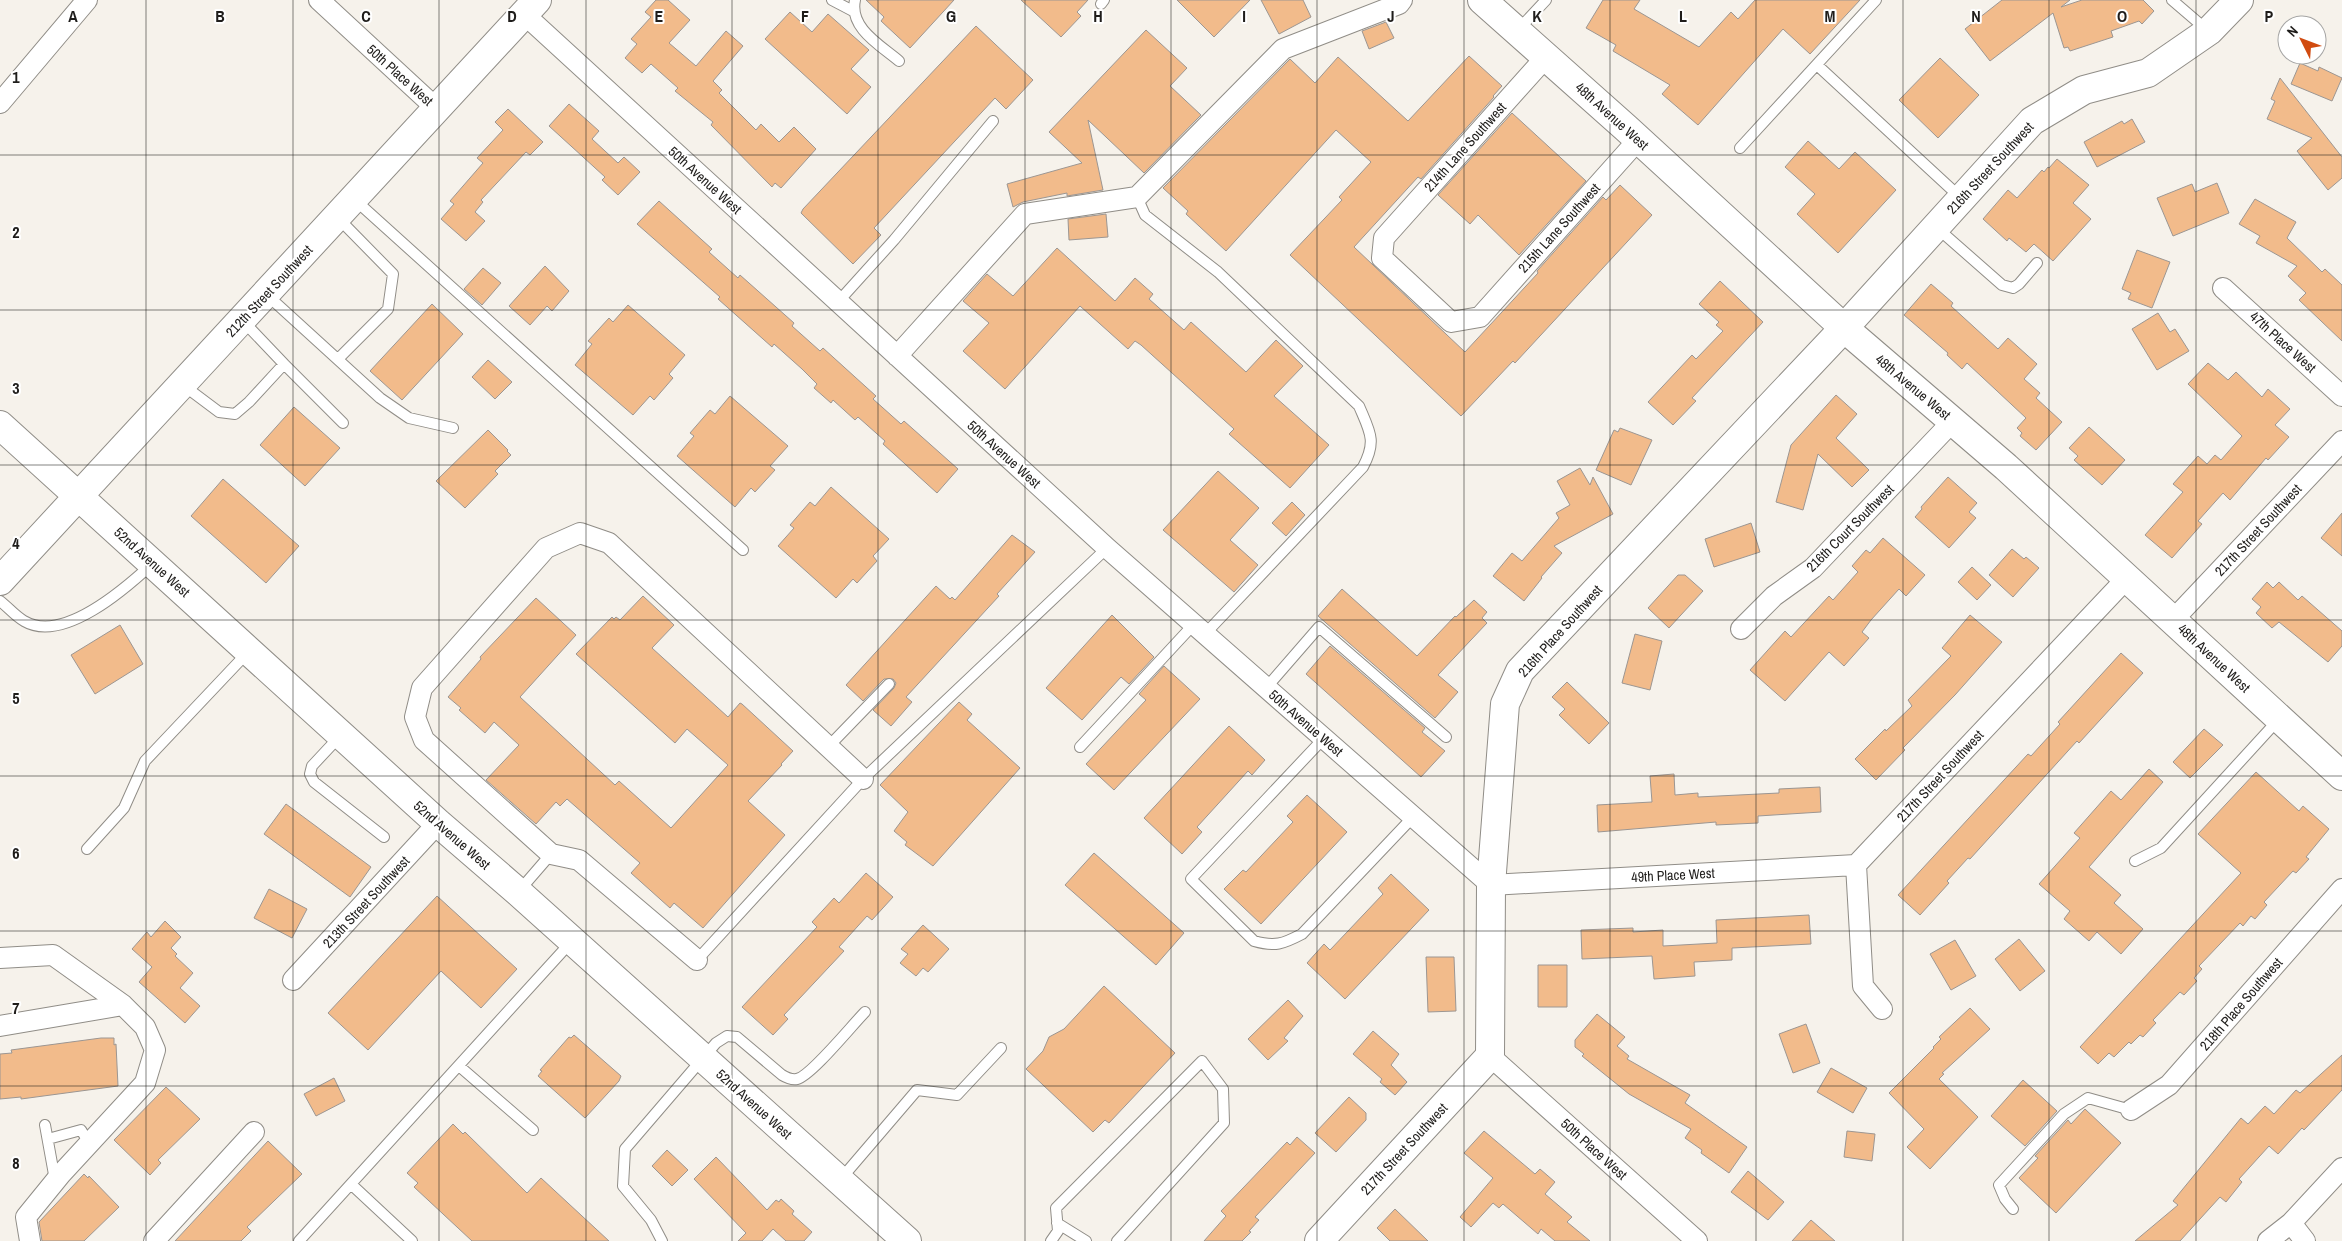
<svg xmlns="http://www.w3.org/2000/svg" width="2342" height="1241" font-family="'Archivo Narrow',sans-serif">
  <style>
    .building { fill: #f2bb8b; stroke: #9c9692 }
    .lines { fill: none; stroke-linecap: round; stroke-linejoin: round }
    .lane-casing { stroke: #908d87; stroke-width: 12 }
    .street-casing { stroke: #908d87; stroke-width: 22 }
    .secondary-casing { stroke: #908d87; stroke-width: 30 }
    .lane { stroke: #fff; stroke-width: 10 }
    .street { stroke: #fff; stroke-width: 20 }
    .secondary { stroke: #fff; stroke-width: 28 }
    .grid { fill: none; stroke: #1f1d1b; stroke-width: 1; stroke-opacity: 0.55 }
    .labels { text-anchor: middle; stroke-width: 4; stroke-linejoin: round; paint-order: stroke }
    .street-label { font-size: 14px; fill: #1f1d1b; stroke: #fff }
    .grid-label { font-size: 16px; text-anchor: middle; font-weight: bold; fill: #1f1d1b; stroke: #fff; stroke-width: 4; stroke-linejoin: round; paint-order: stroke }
  </style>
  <rect width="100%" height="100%" fill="#f6f2eb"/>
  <path class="building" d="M656 0H668L690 20 669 43 696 66 726 31 743 46 713 81 722 90 719 93 756 130 761 124 779 142 794 127 816 149 781 188 775 183 772 187 711 125 713 122 675 91 678 88 651 64 642 73 625 58 637 44 631 39 651 17 645 12Z
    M866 0H954L910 48 881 21 884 17Z
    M1021 0H1088L1077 12 1081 16 1061 37Z
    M1177 0H1250L1214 37Z
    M1261 0H1303L1311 17 1279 34Z
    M1603 0H1640L1634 9 1699 47 1731 12 1738 19 1755 0H1860L1810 54 1783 29 1698 125 1662 94 1670 85 1613 51 1616 45 1586 28Z
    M2002 0H2070L2061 7 2082 0H2143L2154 11 2142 24 2139 21 2111 31 2113 37 2070 51 2068 47 2064 48 2053 13 1990 61 1965 29Z
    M790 12 812 32 828 14 869 50 851 69 871 87 847 114 765 39Z
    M1386 22 1394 38 1369 49 1362 31Z
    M976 26 1033 80 1006 109 995 98 874 228 881 235 853 264 801 213 803 209Z
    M1146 30 1187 68 1170 86 1201 115 1144 173 1088 120 1103 190 1067 196V193L1023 202 1013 207 1007 184 1082 163 1049 132Z
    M1469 56 1502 86 1493 96 1494 97 1421 179 1418 177 1354 247 1465 352 1538 273 1537 271 1603 197 1606 200 1620 185 1652 215 1515 363 1513 361 1461 416 1290 255 1342 200 1339 197 1371 162 1336 130 1226 251 1186 214 1188 211 1163 188 1290 59 1315 83 1338 57 1408 121Z
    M1940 58 1979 95 1938 138 1899 100Z
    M2300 63 2318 71 2319 67 2342 78 2332 101 2291 84Z
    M2280 78 2342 157V178L2328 190 2297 151 2312 138 2267 119 2275 101 2271 99Z
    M569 104 599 131 592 139 618 163 624 157 640 172 618 195 602 180 605 177 549 126Z
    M508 109 543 142 530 155 526 152 481 200 483 202 475 212 485 221 466 241 441 219 454 204 450 201 483 163 477 158 503 130 495 122Z
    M1512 113 1586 181 1519 255 1478 215 1470 224 1438 195Z
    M2132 119 2145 142 2097 167 2084 142 2122 121 2124 124Z
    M1808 141 1839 169 1855 152 1896 190 1838 253 1797 214 1815 194 1785 167Z
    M2057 159 2089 185 2073 203 2091 219 2053 261 2034 244 2026 252 2009 238 2007 241 1983 219 2008 190 2017 198 2042 170 2044 172 2048 167 2049 168Z
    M2217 183 2229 213 2173 236 2157 198 2192 184 2195 192Z
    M2255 199 2296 222 2287 238 2322 272 2325 269 2342 285V341L2299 300 2306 293 2288 276 2297 266 2256 243 2260 236 2239 224Z
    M659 201 712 249 709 252 738 278 740 275 794 323 792 326 820 351 823 348 876 396 873 399 901 424 904 421 958 469 937 493 883 444 885 441 858 417 855 420 833 400 831 403 814 388 817 384 802 369 774 344 772 347 718 299 720 297 637 224Z
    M1106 214 1108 237 1069 240 1068 219Z
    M1057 248 1115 301 1135 278 1153 294 1149 299 1184 330 1191 322 1246 372 1276 340 1303 366 1274 396 1329 445 1290 488 1229 434 1234 429 1141 345 1135 341 1128 349 1080 306 1005 389 963 351 989 323 963 301 987 274 1013 296Z
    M2137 250 2170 262 2152 308 2128 299 2131 293 2122 289Z
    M545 266 569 291 552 311 547 306 530 325 509 306Z
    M483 268 501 283 482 305 464 289Z
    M1720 281 1763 322 1692 398 1696 401 1673 425 1648 402 1692 355 1696 359 1723 331 1716 325 1719 322 1699 304Z
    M1931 284 1953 303 1951 306 1998 349 2008 338 2037 364 2024 379 2040 393 2036 398 2062 422 2036 450 2020 436 2022 433 2017 428 2026 418 1967 363 1962 369 1947 355 1948 353 1904 315Z
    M432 304 463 334 402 400 370 371Z
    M628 305 685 355 669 374 673 378 654 400 650 396 633 415 575 365 592 344 588 341 609 318 613 322Z
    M2158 313 2170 332 2175 329 2189 351 2157 370 2132 329Z
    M488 360 512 382 495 399 472 377Z
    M2208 363 2228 380 2236 372 2262 397 2268 389 2290 409 2275 425 2289 437 2268 460 2266 458 2230 500 2223 493 2198 521 2202 524 2172 558 2145 535 2183 492 2173 484 2198 456 2207 464 2215 455 2221 460 2242 436 2188 384Z
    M1836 395 1857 414 1836 438 1869 470 1852 487 1818 454 1803 510 1776 502 1791 445Z
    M730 396 788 446 770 466 775 470 755 492 751 488 735 507 677 456 694 436 690 433 710 410 715 414Z
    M294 407 340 448 305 486 260 445Z
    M2089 427 2125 460 2102 485 2074 460 2078 456 2069 448Z
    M1620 428 1652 440 1631 485 1596 470 1614 430 1618 432Z
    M488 430 508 450 507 451 511 455 495 471 498 474 465 508 436 481Z
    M1580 468 1590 485 1593 477 1613 514 1554 546 1562 553 1541 577 1542 578 1524 601 1493 576 1512 553 1522 561 1559 518 1556 513 1570 505 1557 481Z
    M1218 471 1259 508 1230 540 1258 565 1234 592 1163 530Z
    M1948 477 1977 503 1969 512 1976 518 1949 548 1915 517 1922 509 1921 507Z
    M223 479 299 546 266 583 191 516Z
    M831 487 889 539 873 556 877 561 857 583 853 579 836 598 778 546 794 528 790 525 810 502 815 506Z
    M1292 502 1305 515 1286 536 1272 523Z
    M2342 513V556L2321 538Z
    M1751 523 1760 552 1714 567 1705 539Z
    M1012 535 1035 552 997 594 999 596 906 697 912 702 891 726 873 710 894 688 896 683 893 679H884L863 701 846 685 936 586 950 599 952 597 955 600Z
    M1883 538 1925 575 1906 596 1899 589 1871 620 1862 632 1869 638 1844 666 1829 652 1785 701 1750 670 1785 631 1791 637 1829 596 1833 600 1858 572 1852 566 1866 550 1870 553Z
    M2012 549 2024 559 2026 557 2039 568 2013 597 1989 575Z
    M1972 567 1991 585 1977 600 1958 582Z
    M1678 575H1685L1703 591 1669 628 1648 608Z
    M2267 582 2273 588 2279 582 2298 600 2302 596 2342 631V646L2328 662 2279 622 2272 628 2256 613 2261 607 2252 599Z
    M1342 589 1417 656 1455 616 1456 617 1474 600 1487 612 1482 618 1487 623 1438 675 1458 692 1435 718 1318 616Z
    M643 596 674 625 652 648 728 717 740 703 742 704 793 751 781 764 782 765 748 801 785 835 703 928 674 903 670 908 631 873 640 863 567 799 560 806 556 802 536 824 486 780 519 745 494 722 485 733 459 710 461 708 448 697 481 659 480 657 536 598 576 635 520 697 615 785 619 781 671 828 728 765 687 729 675 743 576 654 612 617 614 619 616 617 620 620Z
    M1112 615 1154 657 1129 684 1121 677 1082 720 1046 688Z
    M1970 615 2002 642 1955 695 1903 748 1905 750 1876 780 1855 759 1885 729 1886 731 1912 706 1908 700 1951 656 1942 648Z
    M120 625 143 664 95 694 71 655Z
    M1635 634 1662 641 1650 690 1622 683Z
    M1330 646 1425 728 1422 732 1445 751 1421 777 1306 674Z
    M2121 653 2143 673 2079 743 2077 741 1970 859 1968 858 1947 881 1949 883 1920 915 1898 895 2028 754 2031 756 2060 724 2058 722Z
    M1164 666 1200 699 1114 790 1086 764 1146 700 1139 694Z
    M1567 682 1609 723 1589 744 1559 715 1565 709 1552 697Z
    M959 702 972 714 967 720 1020 768 933 866 905 845 907 842 894 831 908 812 880 785Z
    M1229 726 1265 760 1252 775 1248 771 1197 827 1202 832 1182 854 1144 818Z
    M2204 729 2223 745 2190 778 2173 762Z
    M2149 769 2163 782 2089 867 2121 895 2114 903 2143 929 2121 954 2097 932 2089 941 2064 919 2070 911 2039 884 2080 838 2074 833 2111 791 2121 800Z
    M2256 772 2299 811 2303 806 2329 829 2306 857 2309 859 2296 873 2293 871 2264 902 2267 905 2255 919 2251 916 2243 926 2240 923 2199 966 2202 969 2194 978 2197 981 2184 995 2180 992 2153 1020 2156 1023 2143 1037 2140 1035 2131 1044 2129 1042 2114 1057 2109 1053 2098 1064 2080 1047 2241 873 2198 834Z
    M1674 774 1675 795 1698 793V797L1779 793V789L1820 787 1821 812 1758 816V823L1716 825V822L1598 832 1597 805 1652 802 1650 776Z
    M1307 795 1347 832 1261 924 1224 889 1243 870 1246 872 1293 822 1287 816Z
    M286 804 371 867 350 897 264 834Z
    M1094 853 1184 933 1156 965 1065 885Z
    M866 873 893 897 872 920 867 916 839 947 844 951 784 1015 788 1019 773 1035 742 1007 817 927 812 922 834 898 839 903Z
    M1391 874 1429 910 1345 999 1307 963 1324 944 1330 950 1383 894 1378 888Z
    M269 889 307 909 292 938 254 918Z
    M437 896 517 969 481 1008 441 971 368 1050 328 1013Z
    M1809 915 1811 944 1732 948V960L1694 962 1695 976 1654 979 1652 956 1582 959 1581 930 1633 928V932L1663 930V946L1717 943 1716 920Z
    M165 921 181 937 171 948 177 954 175 956 193 973 180 988 200 1006 185 1023 139 982 152 967 132 949 147 932 151 937Z
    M923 925 949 949 928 972 923 968 916 976 900 963 908 954 901 949Z
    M2019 939 2045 971 2020 991 1995 959Z
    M1955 940 1976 976 1951 990 1930 954Z
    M1426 957H1454L1456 1011 1428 1012Z
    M1538 965H1567V1007H1538Z
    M1104 986 1175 1053 1109 1123 1105 1120 1093 1132 1026 1069 1043 1051 1049 1037 1064 1029Z
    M1288 1000 1303 1016 1284 1038 1288 1041 1268 1060 1248 1039Z
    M1970 1008 1990 1029 1942 1073 1944 1074 1939 1079 1978 1117 1930 1169 1907 1147 1924 1129 1889 1093 1934 1048 1933 1047 1941 1039 1939 1037Z
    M1597 1014 1625 1037 1617 1046 1629 1056 1627 1059 1690 1095 1685 1103 1747 1147 1729 1173 1701 1153 1702 1150 1685 1138 1691 1129 1629 1094 1582 1056 1584 1054 1575 1047V1040Z
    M1806 1024 1820 1063 1793 1073 1779 1034Z
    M1373 1031 1399 1054 1391 1065 1407 1082 1395 1095 1380 1082 1382 1079 1353 1054Z
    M574 1035 621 1076 619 1081 585 1118 538 1076 542 1071 540 1070 569 1037 571 1038Z
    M101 1038H114V1045L116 1044 118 1086 21 1099V1097L0 1099V1054L12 1053 11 1050Z
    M2342 1055V1090L2304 1130 2302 1128 2278 1154 2269 1146 2239 1179 2242 1182 2226 1202 2220 1197 2180 1241H2135L2178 1205 2173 1201 2241 1118 2248 1124 2265 1106 2274 1114 2296 1090 2300 1093Z
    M1831 1068 1867 1088 1853 1113 1817 1092Z
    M334 1078 345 1101 316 1116 304 1094Z
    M2023 1080 2057 1111 2025 1146 1991 1116Z
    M166 1087 200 1119 158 1160 161 1163 150 1175 114 1140Z
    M1349 1097 1366 1113V1120L1336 1152 1315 1133Z
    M2085 1109 2121 1143 2056 1213 2019 1178 2038 1158 2035 1156 2068 1120 2071 1124Z
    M453 1124 463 1134 465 1132 527 1193 541 1178 609 1241H472L414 1187 418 1183 407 1173Z
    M1484 1131 1535 1174 1540 1169 1555 1182 1545 1194 1572 1217 1567 1222 1590 1241H1555L1541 1229 1538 1234 1503 1204 1499 1208 1493 1203 1471 1227 1460 1217 1493 1178 1464 1153Z
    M1847 1131 1875 1134 1872 1161 1844 1157Z
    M1297 1137 1315 1153 1255 1217 1259 1220 1249 1231 1251 1232 1242 1241H1204L1226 1216 1221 1211 1287 1142 1290 1145Z
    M268 1141 302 1174 247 1227 251 1231 241 1241H175Z
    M667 1150 688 1170 672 1186 652 1166Z
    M716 1157 767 1210 776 1200 779 1202 781 1199 794 1211 792 1214 812 1232 804 1241H786L773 1229 762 1241H738L746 1233 694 1179Z
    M1748 1171 1784 1202 1768 1220 1731 1192Z
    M84 1174 88 1178 89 1176 119 1207 84 1241H42L39 1222Z
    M1395 1209 1428 1241H1390L1377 1228Z
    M1811 1220 1835 1241H1792Z"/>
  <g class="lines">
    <g class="lane-casing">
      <path id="lane" d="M832 0 853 11
        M855 0C849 28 880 45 899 61
        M2172 0 2207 30
        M1101 4 1104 0
        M1518 30 1546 0
        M1817 65 1961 198
        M1740 148 1876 0
        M1137 197 1145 215 1218 272 1359 406C1370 432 1377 441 1363 467L1205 634
        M354 199 743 550
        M338 218 393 274 388 309 338 359
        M1936 227 2002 285 2013 288 2019 284 2037 263
        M267 295 380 398 409 418 453 428
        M838 302 894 240 993 121
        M284 364 343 423
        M183 385 219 412 235 414 249 402 284 364 243 321
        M0 601C8 607 15 616 24 621 63 644 126 588 152 564
        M1266 688 1319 627 1446 737
        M340 736 312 766 310 774 314 782 384 837
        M1324 738 1191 879 1254 941C1275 947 1283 944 1302 934L1413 817
        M828 747 889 684
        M1080 747 1194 624
        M87 849 124 808 145 761 249 651
        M2135 861 2161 848 2279 719
        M519 891 551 854
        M697 960 863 779 1107 548
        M459 1066 533 1130
        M45 1125 55 1180
        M48 1139 81 1130 89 1143
        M840 1180 917 1090 957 1095 1001 1048
        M352 1185 412 1241
        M2013 1209 2005 1199 1999 1185 2064 1114 2088 1098 2131 1110
        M1057 1223 1086 1241
        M299 1241 571 942
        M662 1241 651 1220 623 1186 625 1149 716 1043 727 1036 737 1037 782 1075C787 1078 792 1080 797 1079 811 1076 853 1024 865 1012
        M1051 1241 1058 1231 1056 1208 1202 1061 1223 1089 1224 1123 1117 1241"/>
    </g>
    <g class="street-casing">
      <path id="street" d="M319 0 437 109
        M524 14 1107 548 1491 885 1856 865
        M1546 57 1384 238 1382 258 1451 322 1480 317 1638 140
        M0 103 87 0
        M2223 288 2342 396
        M897 356 1025 214 1137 197 1283 49 1399 4 1402 0
        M2173 620 2342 441
        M1741 629 1774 596 1813 568 1953 421
        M0 958 53 955 123 1005 145 1027 155 1050 145 1083 61 1174 26 1217 30 1241
        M697 960 579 860 551 854 424 740 415 717 422 688 546 548 580 533 609 543 863 779
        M293 980 438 823
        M1882 1009 1863 986 1856 865 2127 578
        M0 1026 123 1005
        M1490 1056 1697 1241
        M2131 1110 2169 1085 2342 889
        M2291 1223 2305 1241
        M154 1241 254 1132
        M2268 1241 2291 1223 2342 1168"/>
    </g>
    <g class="secondary-casing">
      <path id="secondary" d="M1482 0 1626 128 1844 328 2006 467 2342 776
        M0 425 438 823 518 892 907 1241
        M0 581 537 0
        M1319 1241 1490 1056 1491 885 1505 704 1520 671 1844 328 2032 121 2084 90 2148 73 2209 31 2239 0"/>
    </g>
    <use href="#lane" class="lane"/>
    <use href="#street" class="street"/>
    <use href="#secondary" class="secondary"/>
  </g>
  <path class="grid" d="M146 0V1241M293 0V1241M439 0V1241M586 0V1241M732 0V1241M878 0V1241M1025 0V1241M1171 0V1241M1317 0V1241M1464 0V1241M1610 0V1241M1756 0V1241M1903 0V1241M2049 0V1241M2196 0V1241M0 155H2342M0 310H2342M0 465H2342M0 620H2342M0 776H2342M0 931H2342M0 1086H2342"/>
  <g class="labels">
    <g class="street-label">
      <text transform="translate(400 75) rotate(42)" y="5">50th Place West</text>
      <text transform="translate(1612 116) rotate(42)" y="5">48th Avenue West</text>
      <text transform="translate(1465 147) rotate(-48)" y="5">214th Lane Southwest</text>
      <text transform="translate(1990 168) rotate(-47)" y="5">216th Street Southwest</text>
      <text transform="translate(705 180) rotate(42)" y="5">50th Avenue West</text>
      <text transform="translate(1559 228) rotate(-48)" y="5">215th Lane Southwest</text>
      <text transform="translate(269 291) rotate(-47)" y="5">212th Street Southwest</text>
      <text transform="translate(2283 342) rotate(42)" y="5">47th Place West</text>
      <text transform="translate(1913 387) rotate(40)" y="5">48th Avenue West</text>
      <text transform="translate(1004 454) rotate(42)" y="5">50th Avenue West</text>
      <text transform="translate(1850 528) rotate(-45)" y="5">216th Court Southwest</text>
      <text transform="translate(2258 530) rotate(-47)" y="5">217th Street Southwest</text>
      <text transform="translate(152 562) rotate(42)" y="5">52nd Avenue West</text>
      <text transform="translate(1560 631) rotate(-48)" y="5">216th Place Southwest</text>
      <text transform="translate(2214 658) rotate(43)" y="5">48th Avenue West</text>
      <text transform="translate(1306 723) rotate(41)" y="5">50th Avenue West</text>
      <text transform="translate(1940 776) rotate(-47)" y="5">217th Street Southwest</text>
      <text transform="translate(452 835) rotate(41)" y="5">52nd Avenue West</text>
      <text transform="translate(1673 875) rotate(-3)" y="5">49th Place West</text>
      <text transform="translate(366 902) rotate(-47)" y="5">213th Street Southwest</text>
      <text transform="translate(2241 1004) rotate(-49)" y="5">218th Place Southwest</text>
      <text transform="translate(754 1104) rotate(42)" y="5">52nd Avenue West</text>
      <text transform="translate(1404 1149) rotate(-47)" y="5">217th Street Southwest</text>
      <text transform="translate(1594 1149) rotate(42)" y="5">50th Place West</text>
    </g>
  </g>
  <g class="grid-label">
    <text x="73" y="22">A</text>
    <text x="220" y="22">B</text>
    <text x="366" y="22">C</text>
    <text x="512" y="22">D</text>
    <text x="659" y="22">E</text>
    <text x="805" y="22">F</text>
    <text x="951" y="22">G</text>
    <text x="1098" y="22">H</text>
    <text x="1244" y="22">I</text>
    <text x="1391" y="22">J</text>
    <text x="1537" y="22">K</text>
    <text x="1683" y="22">L</text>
    <text x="1830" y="22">M</text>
    <text x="1976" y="22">N</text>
    <text x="2122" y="22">O</text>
    <text x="2269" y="22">P</text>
    <text x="16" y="83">1</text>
    <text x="16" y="238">2</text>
    <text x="16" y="394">3</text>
    <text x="16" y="549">4</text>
    <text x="16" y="704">5</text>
    <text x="16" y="859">6</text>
    <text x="16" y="1014">7</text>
    <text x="16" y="1169">8</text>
  </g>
  <g transform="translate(2302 40) rotate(312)"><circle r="24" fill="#ffffff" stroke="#a5a5a4"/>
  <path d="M0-4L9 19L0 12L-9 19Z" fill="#d14b10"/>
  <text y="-8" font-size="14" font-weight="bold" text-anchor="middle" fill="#1f1d1b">N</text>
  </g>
</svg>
